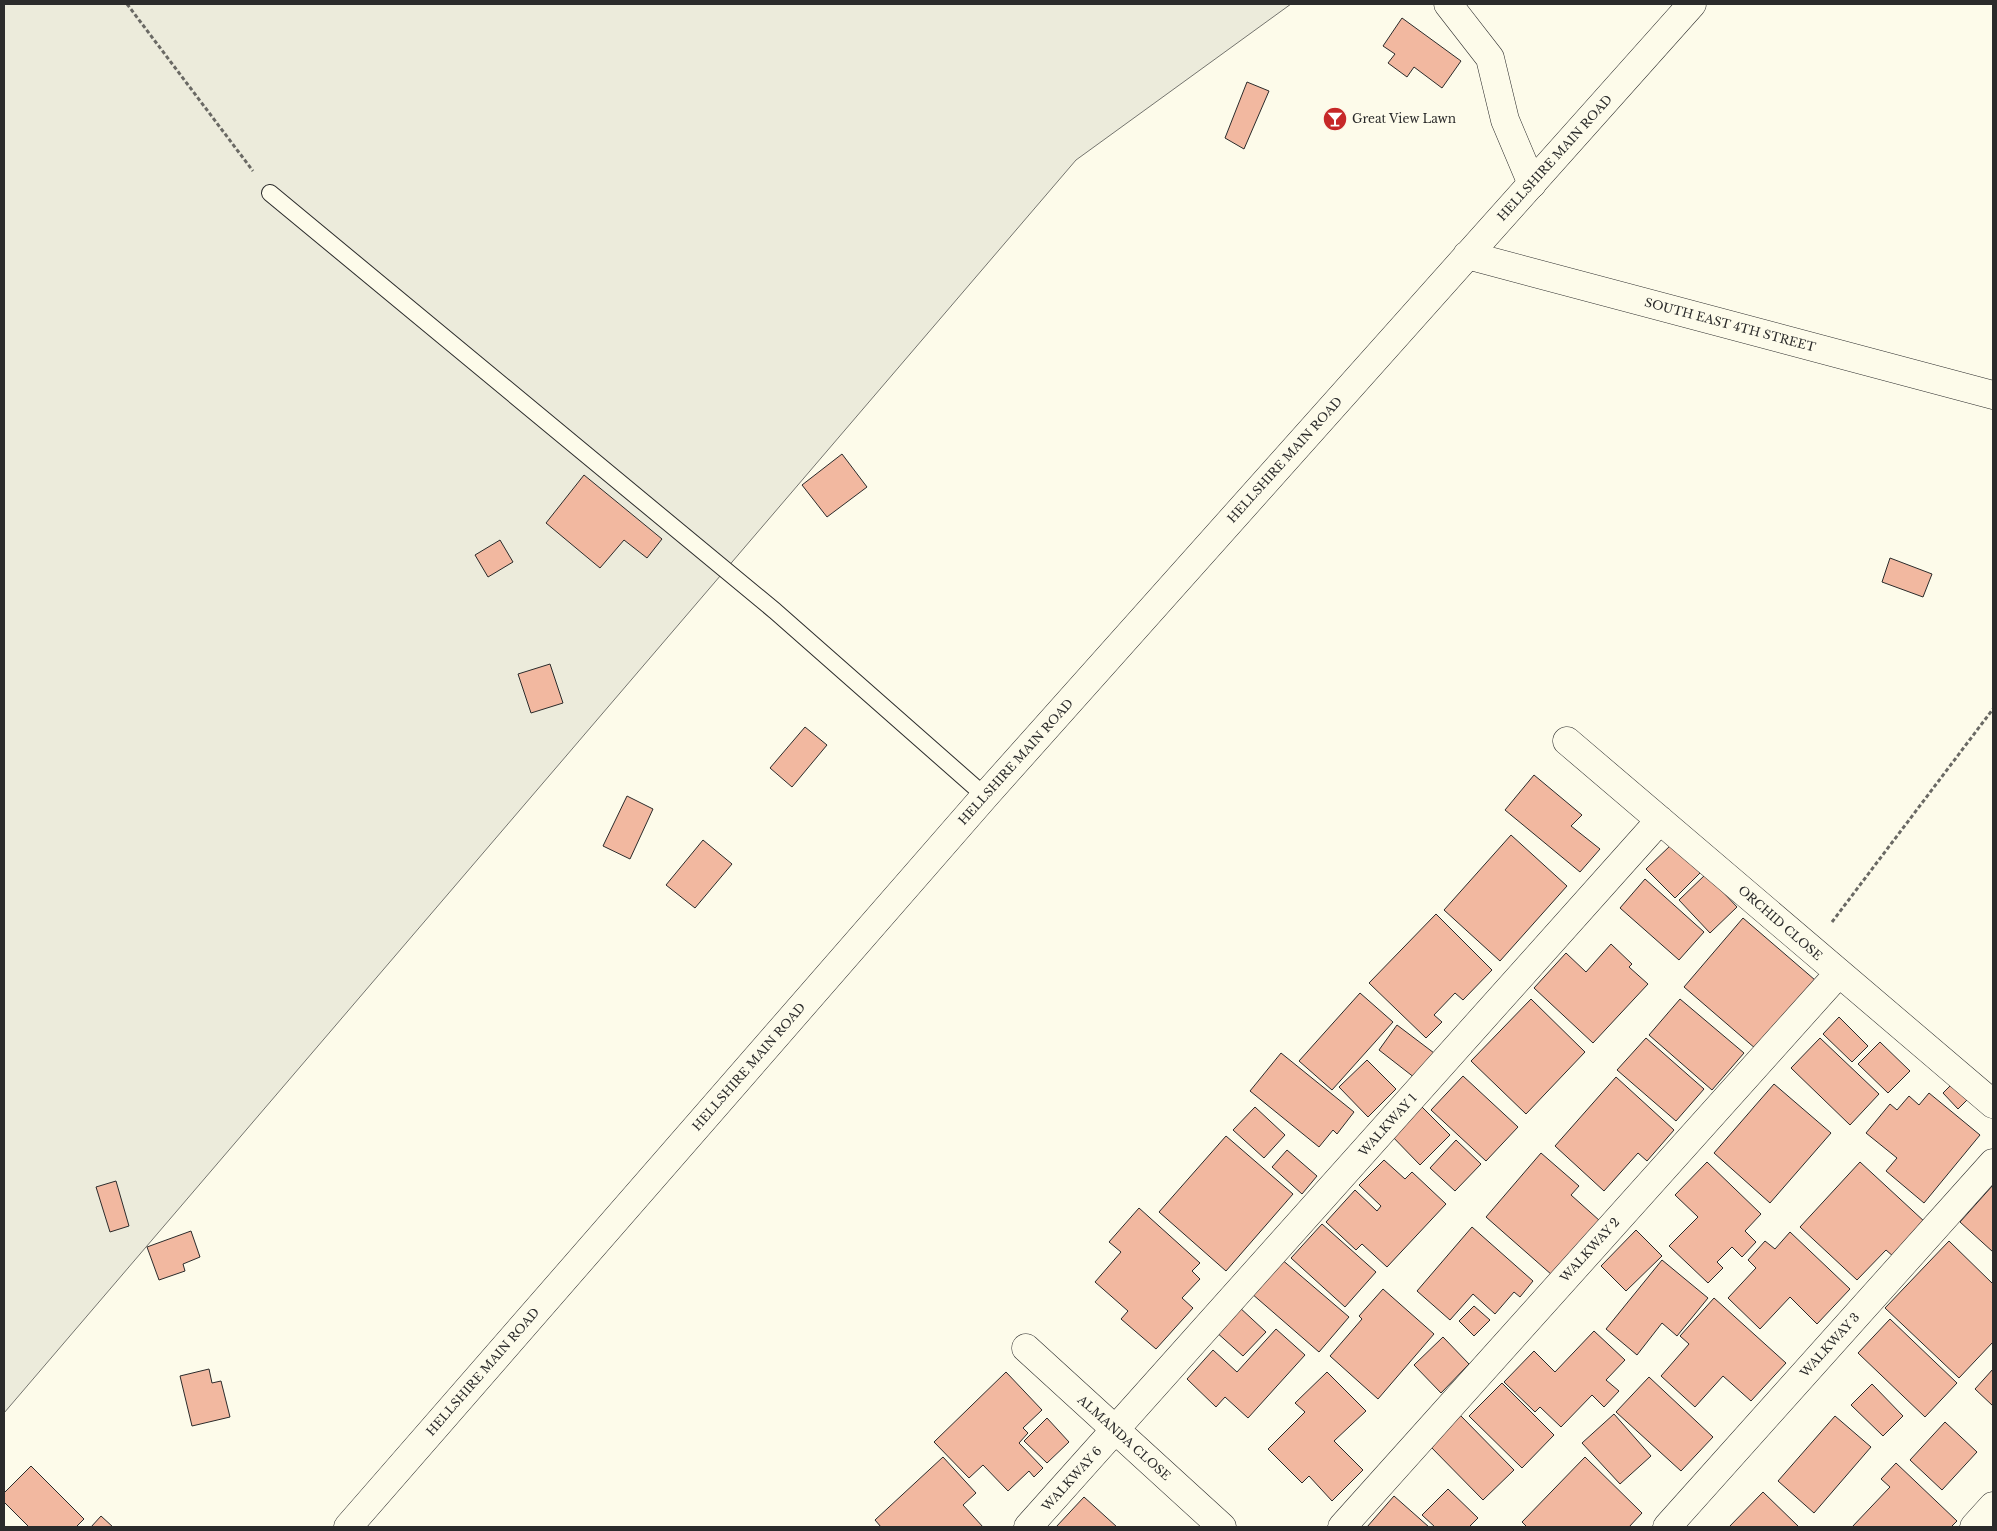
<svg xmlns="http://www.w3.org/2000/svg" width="1997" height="1531" font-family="'Libre Baskerville',serif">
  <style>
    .green { fill: #ecebdb; stroke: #74746e }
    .building { fill: #f2b8a0; stroke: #2b2b2b }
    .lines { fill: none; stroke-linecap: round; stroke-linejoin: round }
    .lane-casing { stroke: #2b2b2b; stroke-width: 18 }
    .street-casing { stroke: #2b2b2b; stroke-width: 29 }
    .secondary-casing { stroke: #2b2b2b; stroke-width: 29 }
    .path { stroke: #6a6964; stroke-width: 3; stroke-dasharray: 4 2.5; stroke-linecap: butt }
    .lane { stroke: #fdfbea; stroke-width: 16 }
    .street { stroke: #fdfbea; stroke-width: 28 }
    .secondary { stroke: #fdfbea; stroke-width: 28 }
    .labels { text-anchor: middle; stroke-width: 4; stroke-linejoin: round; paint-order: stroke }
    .poi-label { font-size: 12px; fill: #2b2b2b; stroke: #fdfbea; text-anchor: start }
    .street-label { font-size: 12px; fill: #2b2b2b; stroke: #fdfbea }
  </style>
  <rect width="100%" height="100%" fill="#fdfbea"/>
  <path class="green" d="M4 4H1291L1076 160 4 1413Z"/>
  <path class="building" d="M1402 18 1461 61 1442 88 1414 67 1407 77 1388 63 1395 54 1383 46Z
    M1247 82 1269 91 1244 149 1225 138Z
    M842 454 867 487 827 517 802 485Z
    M584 475 662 539 647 558 624 540 600 568 546 523Z
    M500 540 513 562 488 577 475 555Z
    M1890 558 1932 574 1923 597 1882 582Z
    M550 664 563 703 531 713 518 674Z
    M805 727 827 745 792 787 770 768Z
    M1534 775 1582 815 1571 826 1600 849 1580 872 1505 810Z
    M627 796 653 809 630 859 603 846Z
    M1511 835 1567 886 1500 961 1444 910Z
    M703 840 732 864 695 908 666 885Z
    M1672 844 1700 873 1675 898 1646 869Z
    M1706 874 1737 907 1710 933 1679 900Z
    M1645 879 1704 932 1679 960 1620 908Z
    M1436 914 1492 970 1463 1000 1455 993 1434 1015 1442 1022 1426 1038 1369 983Z
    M1743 918 1815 980 1756 1049 1684 987Z
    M1611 944 1632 964 1629 967 1648 984 1593 1043 1534 988 1566 953 1586 972Z
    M1360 993 1393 1022 1332 1090 1299 1061Z
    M1531 999 1585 1052 1526 1114 1471 1061Z
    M1680 999 1744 1053 1712 1090 1649 1035Z
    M1839 1017 1868 1046 1852 1062 1823 1034Z
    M1397 1025 1434 1053 1415 1078 1379 1050Z
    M1646 1038 1704 1089 1676 1121 1617 1070Z
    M1820 1038 1879 1094 1850 1125 1791 1068Z
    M1880 1042 1910 1071 1888 1093 1858 1064Z
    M1281 1053 1354 1112 1337 1134 1333 1130 1319 1147 1250 1091Z
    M1367 1060 1396 1089 1368 1117 1339 1087Z
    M1463 1076 1518 1127 1486 1161 1431 1110Z
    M1616 1077 1674 1130 1647 1161 1638 1153 1604 1191 1555 1146Z
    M1958 1078 1973 1094 1958 1109 1943 1093Z
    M1774 1084 1831 1133 1770 1203 1714 1153Z
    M1929 1093 1980 1135 1924 1203 1886 1171 1897 1158 1866 1133 1890 1104 1897 1110 1909 1096 1919 1105Z
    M1418 1103 1450 1135 1420 1165 1388 1132Z
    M1255 1107 1285 1135 1264 1158 1233 1130Z
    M1226 1136 1293 1194 1226 1271 1159 1212Z
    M1456 1140 1481 1164 1455 1191 1430 1168Z
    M1287 1150 1317 1176 1302 1194 1272 1167Z
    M1541 1153 1579 1186 1571 1195 1600 1221 1552 1275 1486 1217Z
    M1384 1160 1405 1179 1412 1172 1446 1204 1387 1267 1362 1244 1356 1250 1326 1222 1355 1190 1377 1211 1381 1206 1359 1185Z
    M1707 1162 1761 1214 1745 1231 1756 1242 1742 1257 1732 1247 1717 1262 1723 1268 1708 1283 1669 1246 1698 1217 1675 1195Z
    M1860 1162 1926 1223 1894 1257 1886 1250 1857 1280 1800 1227Z
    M116 1181 129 1226 110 1232 96 1187Z
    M1993 1185V1252L1960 1222Z
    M1139 1208 1200 1263 1192 1271 1200 1279 1182 1298 1193 1308 1156 1349 1121 1319 1128 1311 1095 1282 1121 1252 1109 1242Z
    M1322 1224 1376 1272 1345 1307 1291 1258Z
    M1472 1227 1533 1281 1520 1297 1514 1292 1495 1314 1473 1294 1450 1320 1417 1291Z
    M1636 1230 1662 1256 1626 1291 1601 1266Z
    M191 1231 200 1257 183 1264 185 1271 159 1280 147 1247Z
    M1790 1232 1850 1289 1817 1324 1790 1297 1760 1329 1728 1298 1756 1268 1748 1260 1765 1241 1775 1249Z
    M1949 1241 1993 1284V1342L1959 1378 1885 1308Z
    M1280 1258 1349 1317 1319 1352 1251 1293Z
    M1662 1260 1708 1298 1677 1336 1662 1323 1637 1355 1606 1329Z
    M1383 1289 1434 1334 1378 1399 1330 1356 1362 1319 1359 1316Z
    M1714 1298 1786 1363 1751 1401 1723 1376 1695 1407 1661 1376 1689 1344 1680 1336Z
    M1238 1306 1266 1332 1243 1356 1215 1331Z
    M1474 1306 1490 1320 1474 1336 1459 1321Z
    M1890 1319 1957 1383 1925 1417 1858 1353Z
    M1276 1329 1305 1355 1248 1418 1225 1397 1216 1407 1187 1379 1213 1350 1237 1372Z
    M1594 1331 1625 1360 1606 1380 1619 1391 1604 1407 1592 1395 1561 1427 1540 1407 1535 1412 1504 1382 1534 1351 1555 1372Z
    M1443 1337 1469 1364 1441 1393 1414 1365Z
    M209 1369 212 1383 221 1381 230 1417 192 1426 180 1376Z
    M1993 1369V1406L1975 1389Z
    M1006 1372 1042 1410 1023 1428 1028 1433 1019 1443 1043 1468 1034 1477 1029 1471 1008 1491 983 1465 969 1478 934 1442Z
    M1327 1372 1366 1411 1334 1441 1363 1470 1332 1501 1309 1476 1302 1483 1268 1449 1305 1412 1295 1403Z
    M1649 1377 1713 1437 1681 1471 1616 1412Z
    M1502 1383 1554 1435 1522 1468 1469 1416Z
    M1872 1384 1903 1416 1883 1436 1851 1405Z
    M1614 1414 1651 1456 1620 1484 1582 1443Z
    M1460 1415 1514 1470 1483 1500 1429 1445Z
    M1835 1416 1871 1447 1814 1513 1778 1481Z
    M1047 1418 1069 1442 1047 1463 1024 1441Z
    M1945 1422 1977 1452 1942 1490 1910 1460Z
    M943 1457 976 1493 963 1505 983 1527H881L875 1520Z
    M1585 1457 1642 1513 1629 1527H1527L1522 1522Z
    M1896 1463 1957 1521 1951 1527H1852L1890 1487 1881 1479Z
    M31 1466 84 1519 76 1527H29L4 1502V1493Z
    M1448 1489 1478 1518 1469 1527H1435L1422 1515Z
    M1763 1492 1798 1526 1796 1527H1729Z
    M1394 1496 1429 1527H1367Z
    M1084 1497 1117 1527H1056Z
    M101 1516 113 1527H91Z"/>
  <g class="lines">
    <g class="lane-casing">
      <path id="lane" d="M270 193 775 611 985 796"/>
    </g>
    <g class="street-casing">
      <path id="street" d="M1448 4 1490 58 1505 120 1532 184
        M1567 741 1993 1104
        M1026 1348 1222 1527
        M1028 1527 1660 820
        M1342 1527 1839 973
        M1667 1527 1993 1163
        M1974 1527 1993 1506"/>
    </g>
    <g class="secondary-casing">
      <path id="secondary" d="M1467 255 1993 395
        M348 1527 985 796 1692 4"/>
    </g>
    <path class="path" d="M127 4 253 171
      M1832 922 1993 709"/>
    <use href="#lane" class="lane"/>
    <use href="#street" class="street"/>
    <use href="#secondary" class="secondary"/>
  </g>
  <defs>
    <g id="bar-disc" transform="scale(1.25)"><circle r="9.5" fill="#c62828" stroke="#fdfbea"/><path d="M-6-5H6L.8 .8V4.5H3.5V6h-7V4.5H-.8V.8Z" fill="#fff"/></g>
  </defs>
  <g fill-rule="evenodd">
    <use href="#bar-disc" x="1335" y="119"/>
  </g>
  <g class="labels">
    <g class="poi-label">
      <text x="1352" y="123">Great View Lawn</text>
    </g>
    <g class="street-label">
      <text transform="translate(1555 158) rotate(-48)" y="4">HELLSHIRE MAIN ROAD</text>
      <text transform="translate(1730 325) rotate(15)" y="4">SOUTH EAST 4TH STREET</text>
      <text transform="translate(1285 460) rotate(-48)" y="4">HELLSHIRE MAIN ROAD</text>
      <text transform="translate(1016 762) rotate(-48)" y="4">HELLSHIRE MAIN ROAD</text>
      <text transform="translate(1780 923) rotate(41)" y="4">ORCHID CLOSE</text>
      <text transform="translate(749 1067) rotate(-49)" y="4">HELLSHIRE MAIN ROAD</text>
      <text transform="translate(1388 1125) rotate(-48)" y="4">WALKWAY 1</text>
      <text transform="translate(1590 1250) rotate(-48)" y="4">WALKWAY 2</text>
      <text transform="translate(1830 1345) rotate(-48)" y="4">WALKWAY 3</text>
      <text transform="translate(483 1372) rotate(-49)" y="4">HELLSHIRE MAIN ROAD</text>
      <text transform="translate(1124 1438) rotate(42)" y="4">ALMANDA CLOSE</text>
      <text transform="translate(1072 1479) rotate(-48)" y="4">WALKWAY 6</text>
    </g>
  </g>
  <rect width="1997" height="1531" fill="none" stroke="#2b2b2b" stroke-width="10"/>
</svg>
